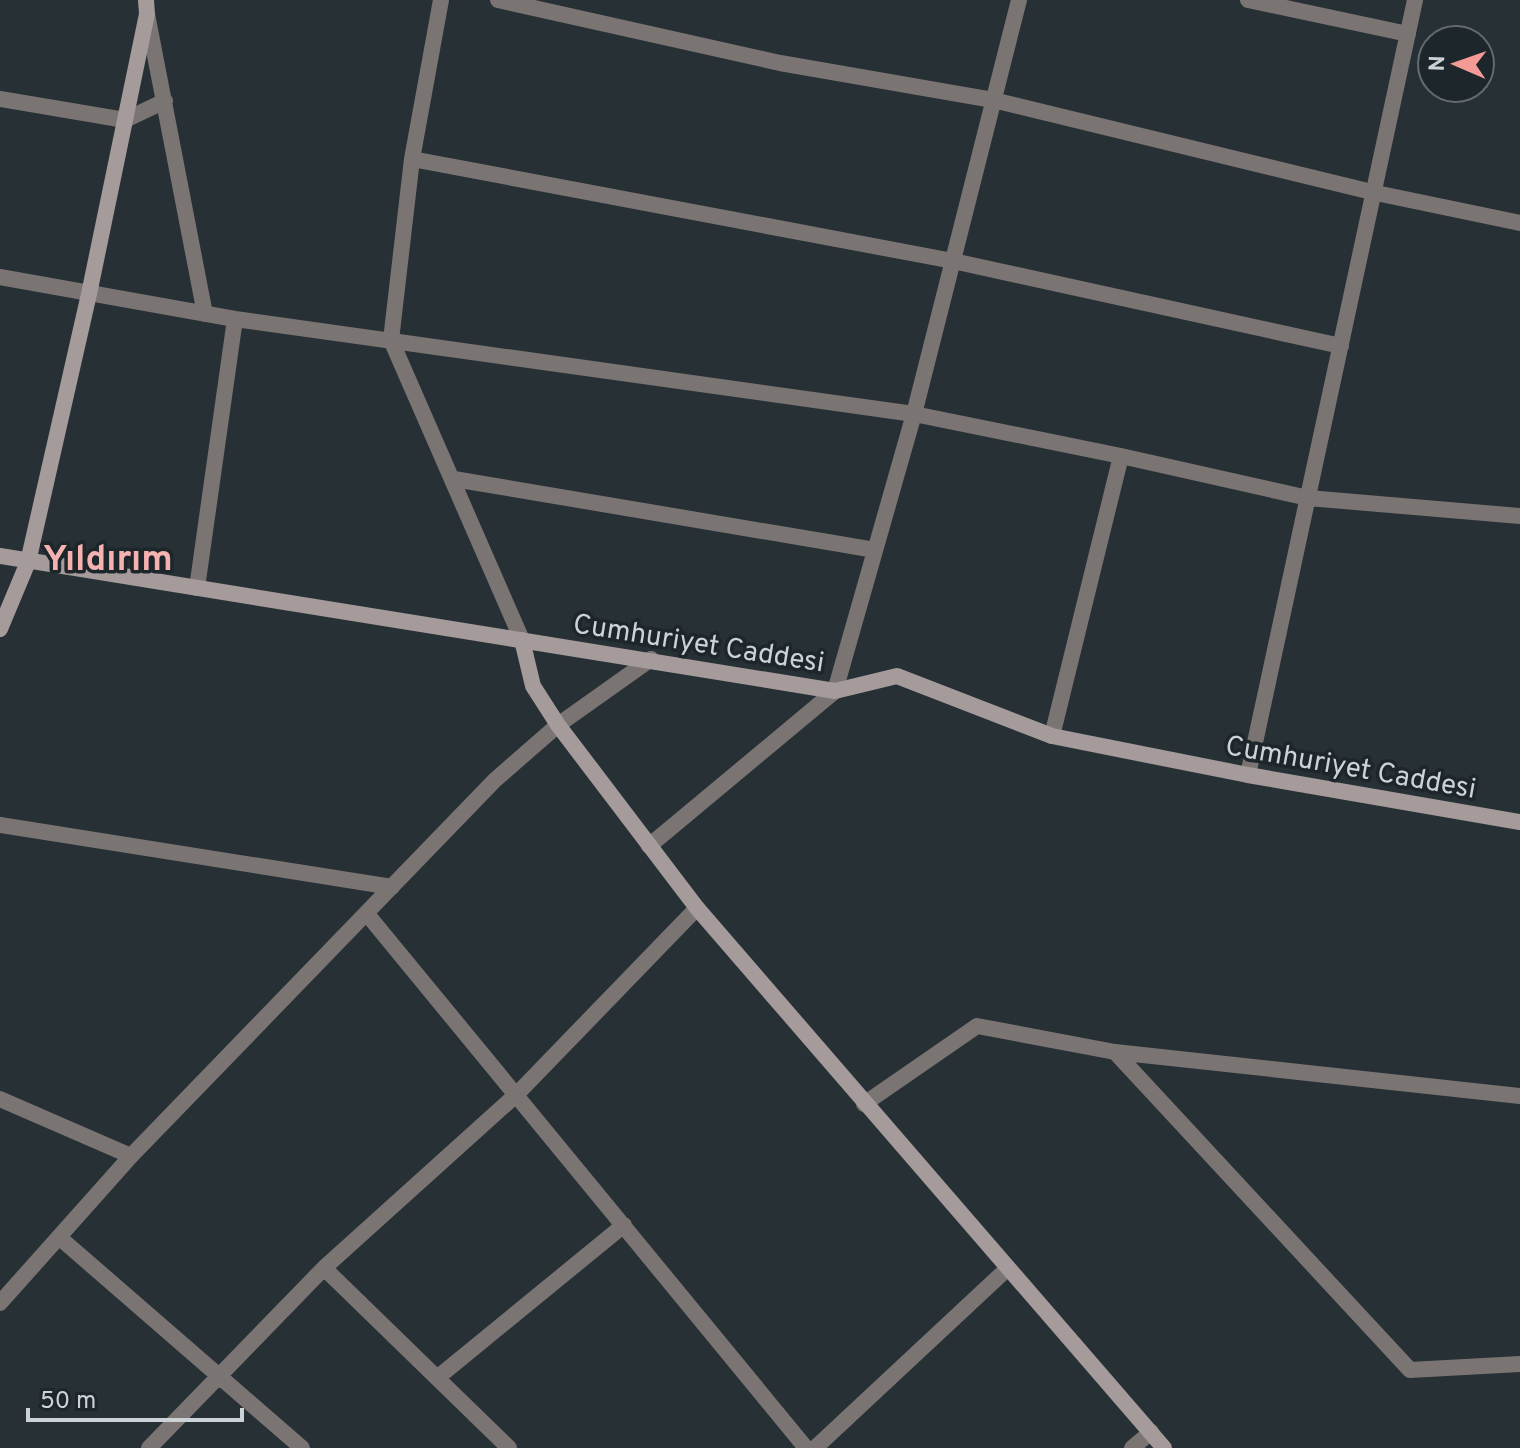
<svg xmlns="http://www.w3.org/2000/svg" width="1520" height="1448" font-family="Overpass,sans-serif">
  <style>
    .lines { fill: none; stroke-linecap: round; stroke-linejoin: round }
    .street { stroke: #7a7473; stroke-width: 16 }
    .secondary { stroke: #a49b9a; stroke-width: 16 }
    .labels { text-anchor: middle; stroke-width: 7; stroke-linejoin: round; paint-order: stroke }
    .street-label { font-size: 28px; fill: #ccd2d6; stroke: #1d262b }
    .district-label { font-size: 36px; font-weight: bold; fill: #f6b2ae; stroke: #1d262b }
  </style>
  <rect width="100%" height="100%" fill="#273035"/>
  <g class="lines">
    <path class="street" d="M441 0 412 159 391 340 522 640
      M498 0 780 63 993 100 1376 193 1520 223
      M1248 0 1408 34
      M147 14 205 314
      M0 99 125 120 165 101
      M412 159 953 261 1341 346
      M0 277 235 319 914 414 1121 456 1308 498 1520 516
      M454 479 875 550
      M197 588 235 319
      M1052 736 1121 456
      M1248 775 1415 0
      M0 825 392 887
      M649 846 835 691 914 414 1019 0
      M367 914 806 1448
      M1115 1052 1410 1370 1520 1364
      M0 1099 131 1156
      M864 1104 977 1026 1115 1052 1520 1096
      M60 1238 302 1448
      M324 1268 509 1448
      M0 1303 131 1156 495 780 558 725 651 659
      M437 1378 624 1225
      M149 1448 324 1268 517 1094 697 908
      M815 1448 1008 1268
      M1132 1448 1151 1432"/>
    <path class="secondary" d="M0 556 835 691 897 676 1052 736 1248 775 1520 822
      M0 629 28 562 89 294 147 14 146 0
      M522 640 533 686 558 725 697 908 1164 1448"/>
  </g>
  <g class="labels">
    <g class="street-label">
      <text transform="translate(699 642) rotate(9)" y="10">Cumhuriyet Caddesi</text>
      <text transform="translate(1351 766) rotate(10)" y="10">Cumhuriyet Caddesi</text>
    </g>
    <g class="district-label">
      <text x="108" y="570">Yıldırım</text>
    </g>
  </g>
  <g transform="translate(1456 64) rotate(272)"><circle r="38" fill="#1d262b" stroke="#636b6f" stroke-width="2"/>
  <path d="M0-6L14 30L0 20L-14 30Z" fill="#f59b97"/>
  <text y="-12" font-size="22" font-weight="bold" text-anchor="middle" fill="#ccd2d6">N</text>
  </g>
  <path d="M28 1408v12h214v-12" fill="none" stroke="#ccd2d6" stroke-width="4"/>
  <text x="40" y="1408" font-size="24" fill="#ccd2d6" stroke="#1d262b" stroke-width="6" paint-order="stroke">50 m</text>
</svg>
